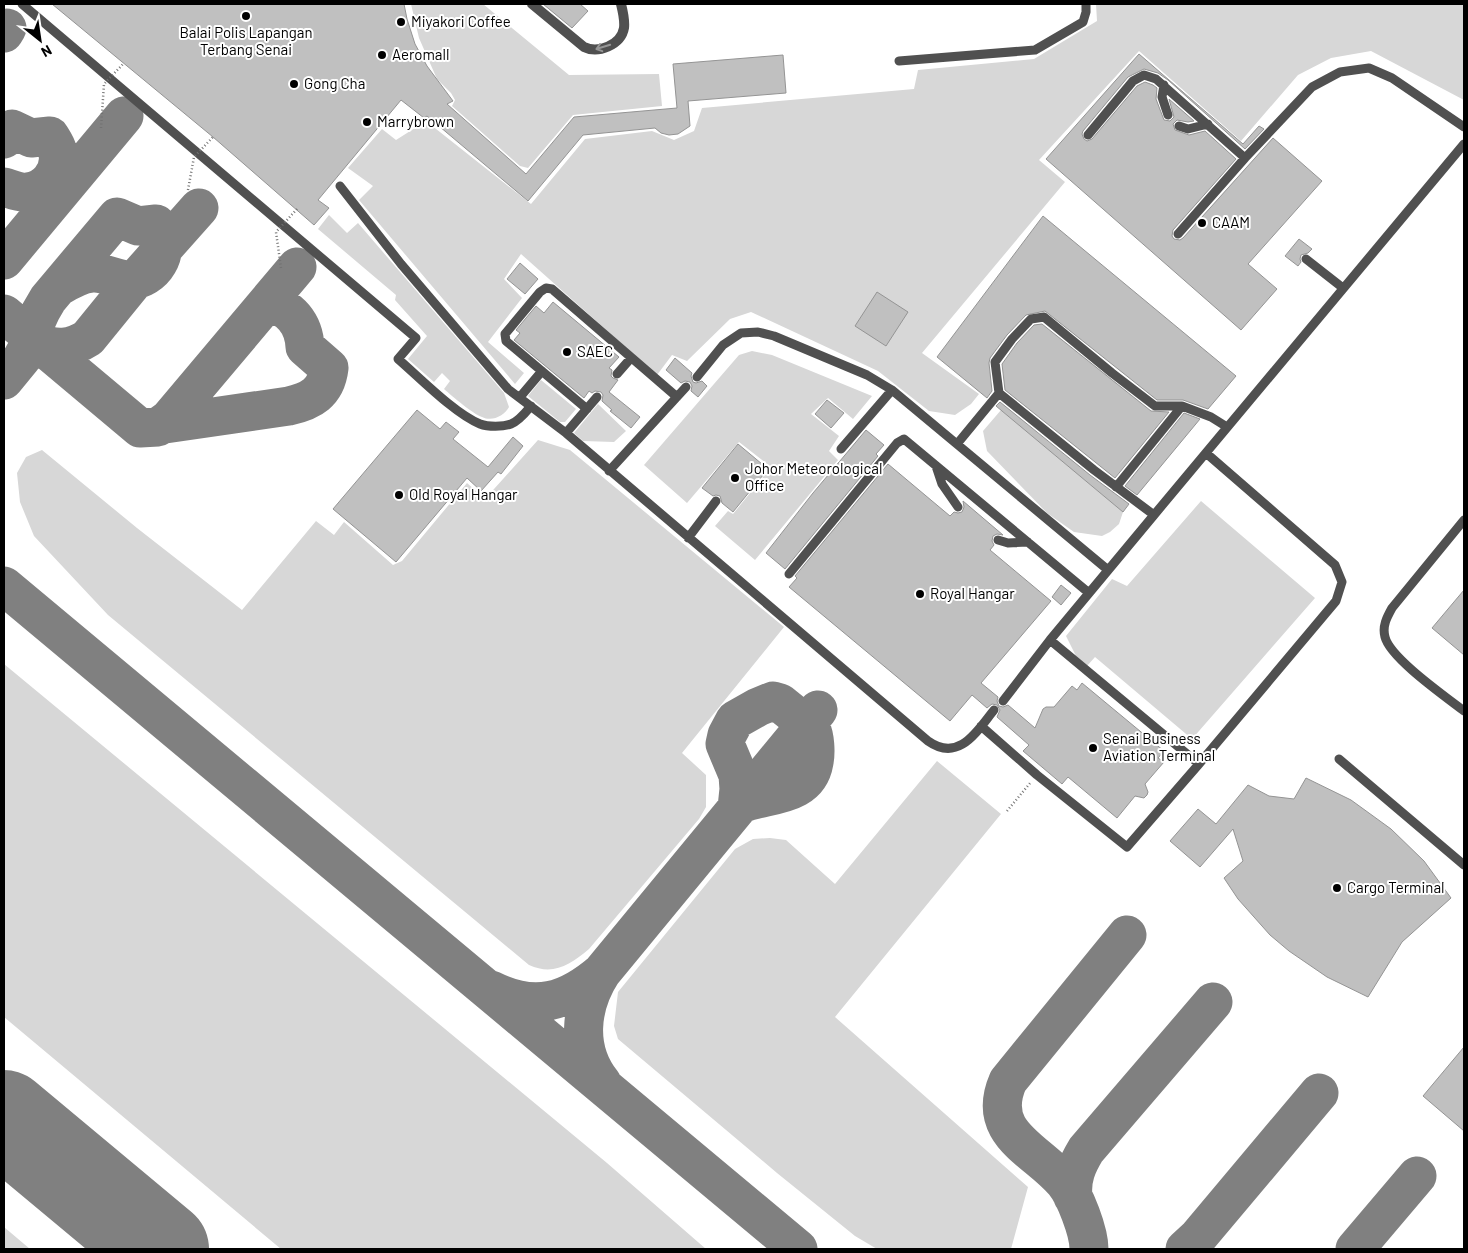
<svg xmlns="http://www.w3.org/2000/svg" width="1468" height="1253" font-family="Barlow,sans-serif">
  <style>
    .green { fill: #d7d7d7 }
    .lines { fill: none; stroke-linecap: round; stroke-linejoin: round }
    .taxiway { stroke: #808080; stroke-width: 39 }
    .runway { stroke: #808080; stroke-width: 96 }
    .building { fill: #c0c0c0; stroke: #949494 }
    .path { stroke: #727272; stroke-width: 2.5; stroke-dasharray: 1 2.5; stroke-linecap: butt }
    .lane { stroke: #505050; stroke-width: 9 }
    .street { stroke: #505050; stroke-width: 10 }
    .path-bridge { stroke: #727272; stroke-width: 2.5; stroke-dasharray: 1 2.5; stroke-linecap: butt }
    .oneway { stroke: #969696 }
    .poi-dot { fill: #000; stroke: #fff; stroke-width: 2 }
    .labels { text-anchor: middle; stroke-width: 4; stroke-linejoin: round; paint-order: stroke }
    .poi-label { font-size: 15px; fill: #000; stroke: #fff; text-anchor: start }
  </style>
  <rect width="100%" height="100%" fill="#fff"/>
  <path class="green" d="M411 4H483L569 75 659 74 662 106 573 115 528 168 520 166 452 106 455 100 451 93 437 79 419 38Z
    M1096 4H1464V100L1371 51 1331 58 1298 75 1241 141 1139 51 1039 160 1065 182 922 353 979 394 971 404 955 415 929 411 878 371 751 312 730 319 687 361 672 355 657 375 521 254 504 279 522 298 488 342 524 373 515 384 359 200 373 186 348 168 382 129 396 140 426 121 531 204 585 139 652 131 674 140 694 131 702 108 914 89 918 70 1034 59 1097 21Z
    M329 215 347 233 358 223 504 393 509 407C504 416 492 422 482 417 473 414 452 396 444 389L450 381 442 373 434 382 408 359 427 336 395 300 396 295 318 229Z
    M752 351 772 355 872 396 853 419 828 398 811 414 839 436 829 451 838 460 755 560 715 526 728 511 733 514 771 467 739 442 687 503 644 465 739 355Z
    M541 380 576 409 565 422H560L528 396Z
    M598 404 626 431 614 442 583 441 574 433Z
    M1001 410 1123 512 1119 524 1110 532 1102 536 1074 532 1047 513 987 451 983 431Z
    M538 440 570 450 784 627 682 753 706 775V807L699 819 589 949C570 965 553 976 529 965L108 615 34 536 20 502 17 473 26 457 42 450 137 528 242 610 316 521 334 535 344 522 393 565 402 561 467 483 485 499Z
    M1201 501 1315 598 1192 739 1095 657 1087 666 1076 656 1066 636 1112 579 1127 586Z
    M4 664 607 1163 706 1249H281L4 1017Z
    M937 761 1001 814 835 1017 1028 1187 1011 1249H877L855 1236 777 1173 618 1039 614 1026 618 992 735 849 753 839 770 838 786 840 835 884Z
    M4 1227 30 1249H4Z"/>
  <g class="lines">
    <path class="taxiway" d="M4 33 7 28
      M4 139 12 129 31 138 50 136C53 141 58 148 58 154 61 173 45 191 27 192 19 193 11 189 4 187
      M4 260 124 116
      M4 314 140 428 158 427 169 419 297 267
      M36 335 37 342C56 350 71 349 88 338L136 279 199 208
      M4 380 22 358 28 347 35 324 41 311 48 299 117 217 138 226 156 224C158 228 160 231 161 235 169 258 150 282 127 280 115 279 105 272 92 273 80 274 70 280 60 286
      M165 424 289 406C311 401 326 393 329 368L305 347C304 324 290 306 267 303
      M4 586 798 1249
      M737 808 739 789 738 775 725 744 727 735 735 720 758 707 773 701 780 703 811 728C815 737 816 752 814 762 808 798 767 793 741 804
      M491 990C535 1012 567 1002 602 972
      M602 1083C575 1049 580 1006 602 972L818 710
      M1073 1197C1071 1178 1077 1165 1086 1150L1213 1002
      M1089 1249C1089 1232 1075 1195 1064 1182 1036 1149 985 1134 1008 1081L1127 935
      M1185 1249 1198 1237 1319 1093
      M1355 1249 1417 1176"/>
    <path class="runway" d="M4 1118 161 1249"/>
  </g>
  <path class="building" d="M52 4H404L407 19 415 44 427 66 453 101 447 104 526 174 574 117 677 108 673 64 783 55 786 93 688 101 690 126 678 134 669 135 661 133 655 128 583 135 528 201 427 116 424 118 401 100 318 200 329 208 314 225 213 137Z
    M543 4H580L588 11 572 28Z
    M1139 54 1243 144 1259 126 1264 129 1245 149 1168 80 1158 73 1144 69 1128 77 1083 131 1082 134 1084 139 1087 141 1092 139 1137 86 1145 82 1153 85 1157 88 1156 99 1164 120 1170 121 1174 117 1169 99 1194 121 1188 122 1177 120 1173 124 1175 130 1189 135 1205 131 1236 159 1173 230 1172 236 1174 239 1180 240 1183 238 1273 138 1322 181 1248 264 1277 289 1241 330 1046 159Z
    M1043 216 1236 376 1208 409 1183 400H1157L1045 311 1026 315 1007 335 990 358 989 363 992 391 987 398 937 357Z
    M1299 239 1312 249 1308 253 1301 255 1300 259 1301 262 1298 266 1285 256Z
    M520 263 538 279 525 294 507 279Z
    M877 292 908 312 886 346 855 326Z
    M553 302 619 357 609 368 612 370 611 376 613 378 618 380 609 392 640 417 631 428 610 411 612 410 602 401 603 395 601 392 595 391 592 393 589 391 584 398 514 340 520 333 516 330 536 306 544 313Z
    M1042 324 1151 411 1169 412 1115 478 1005 390 1002 364 1017 343 1034 325Z
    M675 358 692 373 691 376 693 382 696 383 702 381 707 386 698 397 691 391 692 386 690 382 685 381 681 383 666 370Z
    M827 400 844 413 831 428 815 414Z
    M1000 402 1090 475 1129 504 1123 512 996 406Z
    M417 410 440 429 446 422 459 432 453 439 488 467 513 437 523 446 501 474 498 472 481 491 467 478 396 562 333 509Z
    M1184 413 1200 419 1137 495 1125 486Z
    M866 430 884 445 876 454 878 456 785 569 766 553 813 493Z
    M738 444 768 469 733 512 722 503 720 496 716 495 713 496 702 488Z
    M888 464 950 516 954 512 958 513 962 512 964 507 963 501 1003 535 997 534 993 536 992 541 994 545 990 550 1051 601 981 683 998 697 997 701 999 706 1003 707 1008 705 1035 728 1043 709 1046 707H1054L1072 686 1077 690 1082 683 1164 751 1158 758 1164 762 1145 784 1148 792 1147 795 1144 798 1135 796 1117 818 1068 777 1062 784 1023 751 1029 745 997 717 1000 710 997 705 992 704 987 708 972 695 950 721 789 587 797 578 795 576Z
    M1061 585 1071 593 1061 605 1052 597Z
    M1464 590V655L1432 628Z
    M1306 778 1351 800 1391 829 1424 861 1451 898 1402 942 1368 997 1327 977 1289 951 1270 935 1238 899 1224 878 1243 861 1233 829 1200 867 1170 841 1198 809 1216 824 1248 785 1269 796 1294 799Z
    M1464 1047V1131L1423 1096Z"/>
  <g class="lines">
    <path class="path" d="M1007 811 1031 782"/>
    <path class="lane" d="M22 4 416 338 398 359C419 377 455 414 480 424 488 427 503 427 511 424 519 421 526 412 531 406
      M899 61 1035 50 1083 22 1086 12V4
      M1164 85 1162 97 1168 115
      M1179 126 1188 129 1208 124
      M1088 135 1133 81 1144 75 1156 79 1245 158
      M340 186 401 264 508 389 566 433 928 741C959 763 977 731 994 710
      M1178 234 1245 158 1312 87 1340 72 1369 68 1392 78 1464 127
      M1306 259 1343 288
      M617 374 631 358
      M697 377 723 345 741 333 758 332 774 336 867 375 892 390 1108 570
      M520 397 542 371
      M587 409 506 341 505 334 540 292 546 288 552 289 677 397
      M566 433 597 397
      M957 444 999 393
      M841 449 892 390
      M936 466 942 484 958 507
      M609 471 686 387
      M1116 487 1182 406
      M1154 515 1094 470 999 393 995 362 1012 339 1031 319 1044 317 1112 373 1155 406H1182L1211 417 1227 427
      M1464 520 1392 608C1387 617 1382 626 1385 637 1390 658 1446 697 1464 711
      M688 538 716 501
      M998 540 1008 543 1028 542
      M789 574 897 443 904 439 1089 593
      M1050 640 1199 764
      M1003 701 1050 640 1154 515 1464 144
      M981 726 1037 775 1127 847 1199 764 1336 601 1342 582 1335 565 1206 453
      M1339 759 1464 865"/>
    <path class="street" d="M532 4 584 47C598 54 621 45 624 28 625 20 623 12 621 4"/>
    <path class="path-bridge" d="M101 128 104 84 124 63
      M188 190 194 157 213 137
      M281 268 276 232 297 209"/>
  </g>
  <defs><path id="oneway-shaft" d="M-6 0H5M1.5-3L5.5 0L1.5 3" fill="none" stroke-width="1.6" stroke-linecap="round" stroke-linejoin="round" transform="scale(1.25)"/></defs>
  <use class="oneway" href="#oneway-shaft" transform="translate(603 47) rotate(163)"/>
  <g class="poi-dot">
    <circle cx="246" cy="16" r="5"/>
    <circle cx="401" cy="22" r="5"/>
    <circle cx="382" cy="55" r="5"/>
    <circle cx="294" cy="84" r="5"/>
    <circle cx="367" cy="122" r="5"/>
    <circle cx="1202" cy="223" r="5"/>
    <circle cx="567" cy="352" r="5"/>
    <circle cx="735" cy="478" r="5"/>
    <circle cx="399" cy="495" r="5"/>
    <circle cx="920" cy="594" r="5"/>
    <circle cx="1093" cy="748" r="5"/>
    <circle cx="1337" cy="888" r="5"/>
  </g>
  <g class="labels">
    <g class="poi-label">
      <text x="411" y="27">Miyakori Coffee</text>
      <text x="246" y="38" text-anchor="middle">Balai Polis Lapangan<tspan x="246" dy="17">Terbang Senai</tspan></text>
      <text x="392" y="60">Aeromall</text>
      <text x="304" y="89">Gong Cha</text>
      <text x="377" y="127">Marrybrown</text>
      <text x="1212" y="228">CAAM</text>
      <text x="577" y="357">SAEC</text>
      <text x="745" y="474">Johor Meteorological<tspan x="745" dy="17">Office</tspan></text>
      <text x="409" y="500">Old Royal Hangar</text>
      <text x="930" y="599">Royal Hangar</text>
      <text x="1103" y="744">Senai Business<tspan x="1103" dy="17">Aviation Terminal</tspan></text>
      <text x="1347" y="893">Cargo Terminal</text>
    </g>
  </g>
  <rect width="1468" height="1253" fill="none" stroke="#000000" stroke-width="10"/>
  <g transform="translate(40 40) rotate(150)" stroke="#ffffff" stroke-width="4" paint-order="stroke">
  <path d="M0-4L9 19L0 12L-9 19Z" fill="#000000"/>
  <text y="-8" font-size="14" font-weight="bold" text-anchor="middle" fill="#000000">N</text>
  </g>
</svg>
